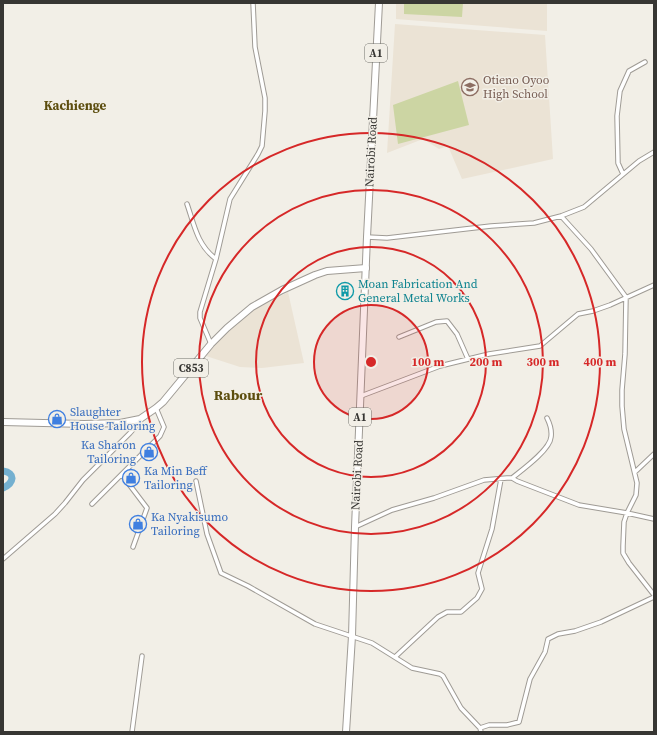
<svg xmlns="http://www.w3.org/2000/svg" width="657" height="735" font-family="'Source Serif 4',serif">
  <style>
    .built { fill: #ebe3d5 }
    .green { fill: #ccd5a3 }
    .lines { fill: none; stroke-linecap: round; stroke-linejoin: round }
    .river { stroke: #74b0d0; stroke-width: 7 }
    .minor-casing { stroke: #9f9b95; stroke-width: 5.5 }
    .primary-casing { stroke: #9f9b95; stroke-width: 8 }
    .trunk-casing { stroke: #9f9b95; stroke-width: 8 }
    .minor { stroke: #fff; stroke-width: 3.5 }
    .primary { stroke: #fff; stroke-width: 6 }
    .trunk { stroke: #fff; stroke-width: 6 }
    .ring { fill: none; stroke: #d62828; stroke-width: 2 }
    .labels { text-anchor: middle; stroke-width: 3; stroke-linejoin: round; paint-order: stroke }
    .shield { fill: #f2efe7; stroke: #6f6e69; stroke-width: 1 }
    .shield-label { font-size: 11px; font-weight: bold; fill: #373633 }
    .education-label { font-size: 12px; fill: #785e54; stroke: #f2efe7; text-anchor: start }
    .street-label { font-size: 12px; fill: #373633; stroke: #f2efe7 }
    .culture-label { font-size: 12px; fill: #0d838f; stroke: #f2efe7; text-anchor: start }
    .shop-label { font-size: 12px; fill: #366cbe; stroke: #f2efe7; text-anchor: start }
    .neighbourhood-label { font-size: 13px; font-weight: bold; fill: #5c4d0e; stroke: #f2efe7 }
    .quarter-label { font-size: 14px; font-weight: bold; fill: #5c4d0e; stroke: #f2efe7 }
    .centre { fill: #d62828; stroke: #f2efe7; stroke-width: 2 }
    .ring-label { font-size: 12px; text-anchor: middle; font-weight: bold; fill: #d62828; stroke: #f2efe7; stroke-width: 3; stroke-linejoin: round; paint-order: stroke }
  </style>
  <rect width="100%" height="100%" fill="#f2efe7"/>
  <path class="built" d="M396 3H547V31L396 19Z
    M395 24 545 35 553 159 462 179 448 146 439 149 423 139 387 153Z
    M288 292 304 363 262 368 240 367 206 356 222 337 250 312Z"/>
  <path class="green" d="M404 3H463L462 17 404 14Z
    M458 81 469 125 398 144 393 105Z"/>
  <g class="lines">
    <path class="river" d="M3 471C16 473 14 483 3 488"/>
    <g class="minor-casing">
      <path id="minor" d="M623 174 618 163 617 116 620 91 629 71 645 62
        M187 204C194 224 197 245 216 259
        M561 216 591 249 626 297 625 354 622 390V406L624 429 637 483 636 495 627 513 624 522 623 546V553L629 563 654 595
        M367 237 387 238 491 226 534 223 561 216 584 207 639 161 654 152
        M399 337 436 322 447 321 457 334 468 359
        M211 344 200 318V312L216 259 230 199 258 154 262 146 265 111V98L255 47 253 3
        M361 396 440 366 489 354 540 346 578 314 593 311 610 305 654 285
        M635 472 654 454
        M122 475 147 508 133 547
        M512 478C522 470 550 450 551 437 552 430 550 424 547 418
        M196 481 207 534 221 573 248 586 315 624 372 643 412 668 440 674 443 676 461 708 480 728 481 732
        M92 504 160 436 164 427 156 408
        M355 527 392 510 434 498 484 480 507 478H512L517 481 579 505 627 513 654 519
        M3 559 55 514 65 503 83 480 130 433 138 424 139 420
        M395 657 438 617 447 612H461L477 598 482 589 478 573 492 529 501 479
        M480 728 489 725H507L519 722 530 679 545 652 548 639 558 634 575 631 601 622 654 597
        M132 732 142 656"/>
    </g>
    <g class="primary-casing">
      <path id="primary" d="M3 422 84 424 120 423 140 419 156 408 163 402 211 344 227 328 252 307 282 290 315 275 327 271 366 268"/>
    </g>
    <g class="trunk-casing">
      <path id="trunk" d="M346 732 352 636 355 527 367 237 379 3"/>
    </g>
    <use href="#minor" class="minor"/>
    <use href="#primary" class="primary"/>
    <use href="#trunk" class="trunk"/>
  </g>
  <circle cx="371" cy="362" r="57" fill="#d62828" fill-opacity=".12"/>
  <g class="ring">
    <circle cx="371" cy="362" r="57"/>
    <circle cx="371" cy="362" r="115"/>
    <circle cx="371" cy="362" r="172"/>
    <circle cx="371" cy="362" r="229"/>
  </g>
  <defs>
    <g id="school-ring" transform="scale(0.9)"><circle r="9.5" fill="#f2efe7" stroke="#8d6e63" stroke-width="1.5"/><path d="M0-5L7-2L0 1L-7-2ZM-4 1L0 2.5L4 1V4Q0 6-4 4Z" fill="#8d6e63"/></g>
    <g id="building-ring" transform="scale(0.9)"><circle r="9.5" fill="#f2efe7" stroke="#0f9aa8" stroke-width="1.5"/><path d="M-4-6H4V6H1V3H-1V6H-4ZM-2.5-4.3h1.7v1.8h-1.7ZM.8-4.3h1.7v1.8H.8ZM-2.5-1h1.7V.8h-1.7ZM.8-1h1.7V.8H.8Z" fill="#0f9aa8"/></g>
    <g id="shop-ring" transform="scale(0.9)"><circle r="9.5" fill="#f2efe7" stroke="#3f7fe0" stroke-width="1.5"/><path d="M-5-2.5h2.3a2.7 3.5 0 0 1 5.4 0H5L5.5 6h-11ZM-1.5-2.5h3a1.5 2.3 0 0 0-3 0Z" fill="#3f7fe0"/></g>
  </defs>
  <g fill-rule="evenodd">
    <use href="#school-ring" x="470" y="87"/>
    <use href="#building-ring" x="345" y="291"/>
    <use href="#shop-ring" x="57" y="419"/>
    <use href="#shop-ring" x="149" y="452"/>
    <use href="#shop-ring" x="131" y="478"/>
    <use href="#shop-ring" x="138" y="524"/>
  </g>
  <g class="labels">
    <g class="shield">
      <rect x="365" y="44" width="22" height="18" rx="3"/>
      <rect x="174" y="359" width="34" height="18" rx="3"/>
      <rect x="349" y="408" width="22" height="18" rx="3"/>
    </g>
    <g class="shield-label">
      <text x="376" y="57">A1</text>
      <text x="191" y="372">C853</text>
      <text x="360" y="421">A1</text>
    </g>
    <g class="education-label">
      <text x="483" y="84">Otieno Oyoo<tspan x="483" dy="14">High School</tspan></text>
    </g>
    <g class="street-label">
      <text transform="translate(371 152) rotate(-87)" y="4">Nairobi Road</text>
      <text transform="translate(357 475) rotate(-87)" y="4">Nairobi Road</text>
    </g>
    <g class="culture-label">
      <text x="358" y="288">Moan Fabrication And<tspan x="358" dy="14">General Metal Works</tspan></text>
    </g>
    <g class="shop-label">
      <text x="70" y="416">Slaughter<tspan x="70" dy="14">House Tailoring</tspan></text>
      <text x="136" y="449" text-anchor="end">Ka Sharon<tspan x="136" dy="14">Tailoring</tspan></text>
      <text x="144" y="475">Ka Min Beff<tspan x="144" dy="14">Tailoring</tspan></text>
      <text x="151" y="521">Ka Nyakisumo<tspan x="151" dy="14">Tailoring</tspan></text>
    </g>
    <g class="neighbourhood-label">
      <text x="75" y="110">Kachienge</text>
    </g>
    <g class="quarter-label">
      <text x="238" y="400">Rabour</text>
    </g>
  </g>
  <circle cx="371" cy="362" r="6" class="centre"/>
  <g class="ring-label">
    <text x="428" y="366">100 m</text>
    <text x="486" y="366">200 m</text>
    <text x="543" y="366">300 m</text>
    <text x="600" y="366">400 m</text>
  </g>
  <rect width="657" height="735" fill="none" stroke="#373633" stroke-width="8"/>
</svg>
